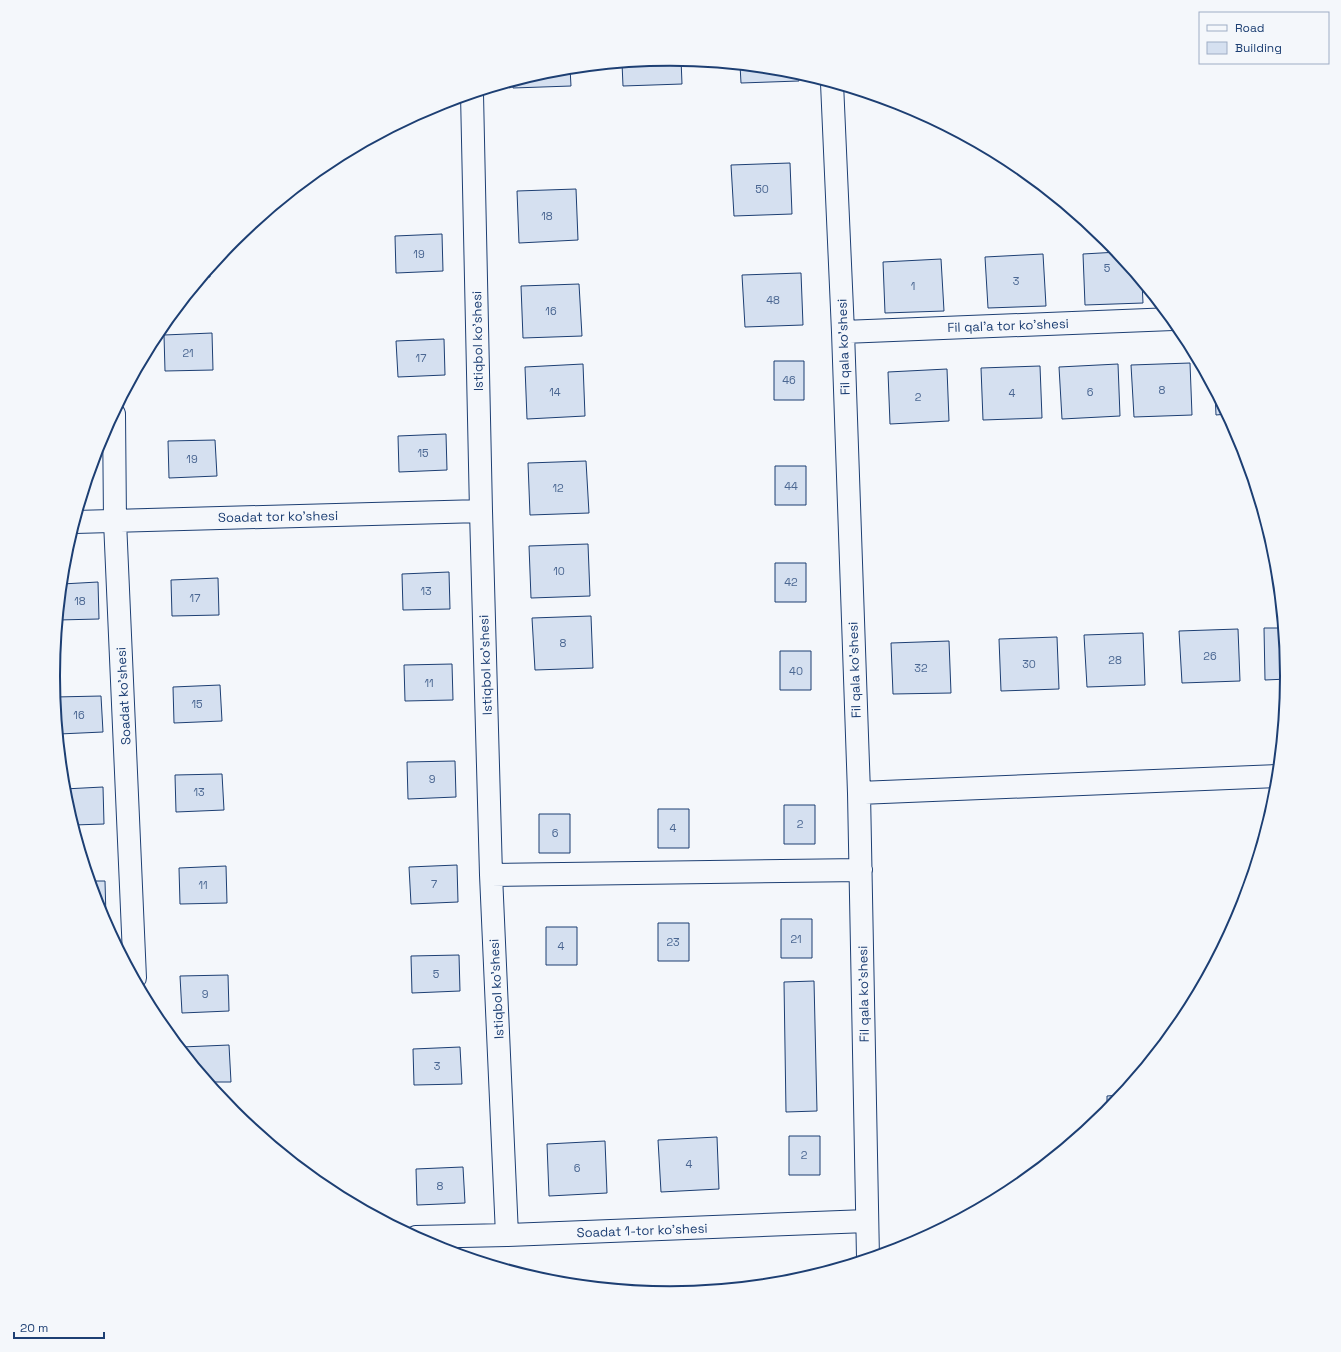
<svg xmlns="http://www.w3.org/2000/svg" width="1341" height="1352" font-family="'Space Grotesk',sans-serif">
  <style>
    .building { fill: #d5e0f0; stroke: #1d3f73 }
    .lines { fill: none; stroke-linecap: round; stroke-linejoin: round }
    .minor-casing { stroke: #1d3f73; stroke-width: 24 }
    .minor { stroke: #f4f7fb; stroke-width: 22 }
    .labels { text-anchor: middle; stroke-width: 3; stroke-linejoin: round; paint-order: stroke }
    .number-label { font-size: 11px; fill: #4b6792 }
    .street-label { font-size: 13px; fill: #1d3f73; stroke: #f4f7fb }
    .rim { fill: none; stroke: #1d3f73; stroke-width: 2 }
  </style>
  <rect width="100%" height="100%" fill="#f4f7fb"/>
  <path class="building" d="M671 59H681L682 84 623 86 622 63Z
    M740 65 791 70 799 73V81L741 83Z
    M570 68 571 86 513 88 512 82 550 70Z
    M790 163 792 214 734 216 731 165Z
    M576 189 578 240 519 243 517 191Z
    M442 234 443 271 396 273 395 236Z
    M1118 252 1142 282 1143 303 1085 305 1083 254Z
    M1043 254 1046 306 988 308 985 257Z
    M941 259 944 311 885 313 883 262Z
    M210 269V277L202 278Z
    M801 273 803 325 745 327 742 275Z
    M579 284 582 336 523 338 521 286Z
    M212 333 213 370 165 371 164 335Z
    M444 339 445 375 398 377 396 341Z
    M774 361H804V400H774Z
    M1190 363 1192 415 1134 417 1131 365Z
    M583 364 585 416 527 419 525 367Z
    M1118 364 1120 416 1062 419 1059 367Z
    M1040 366 1042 418 983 420 981 368Z
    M947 369 949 421 890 424 888 372Z
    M1215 392 1227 414 1216 415Z
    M446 434 447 470 399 472 398 436Z
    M215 440 217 476 169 478 168 441Z
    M586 461 589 513 530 515 528 463Z
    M775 466H806V505H775Z
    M588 544 590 596 531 598 529 546Z
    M775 563H806V602H775Z
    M449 572 450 609 403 610 402 574Z
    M218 578 219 615 172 616 171 580Z
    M98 582 99 619 58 620 62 584Z
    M591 616 593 668 535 670 532 618Z
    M1264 628H1283L1288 679 1265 680Z
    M1238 629 1240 681 1182 683 1179 631Z
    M1143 633 1145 685 1087 687 1084 635Z
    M1057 637 1059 689 1001 691 999 639Z
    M949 641 951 693 893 694 891 643Z
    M780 651H811V690H780Z
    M452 664 453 700 405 701 404 665Z
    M220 685 222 721 174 723 173 687Z
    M101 696 103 732 59 734 55 697Z
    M455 761 456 797 408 799 407 762Z
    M222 774 224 810 176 812 175 775Z
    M103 787 104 824 74 825 65 796 64 789Z
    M784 805H815V844H784Z
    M658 809H689V848H658Z
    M539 814H570V853H539Z
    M457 865 458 902 411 904 409 867Z
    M226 866 227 903 180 904 179 868Z
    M91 881H105L106 917H103L100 912Z
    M781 919H812V958H781Z
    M658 923H689V961H658Z
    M546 927H577V965H546Z
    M459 955 460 991 412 993 411 956Z
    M228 975 229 1011 182 1013 180 976Z
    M814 981 817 1111 786 1112 784 982Z
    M229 1045 231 1082H209L182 1049V1047Z
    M460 1047 462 1084 414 1085 413 1049Z
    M1121 1095 1107 1113V1096Z
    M789 1136H820V1175H789Z
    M717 1137 719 1189 661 1192 658 1140Z
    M605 1141 607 1193 549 1196 547 1144Z
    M463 1167 465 1203 417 1205 416 1169Z"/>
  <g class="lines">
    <g class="minor-casing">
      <path id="minor" d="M832 83 843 332 859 793 868 1258
        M472 94 481 511 491 875 507 1235
        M843 332 1173 319
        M114 414 115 521 135 978
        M75 522 481 511
        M859 793 1278 776
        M491 875 861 870
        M416 1237 507 1235 867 1221"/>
    </g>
    <use href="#minor" class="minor"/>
  </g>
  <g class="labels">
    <g class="number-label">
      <text x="762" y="193">50</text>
      <text x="547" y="220">18</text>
      <text x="419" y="258">19</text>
      <text x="1107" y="272">5</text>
      <text x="1016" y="285">3</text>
      <text x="913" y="290">1</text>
      <text x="773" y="304">48</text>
      <text x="551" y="315">16</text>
      <text x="188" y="357">21</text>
      <text x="421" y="362">17</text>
      <text x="789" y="384">46</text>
      <text x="1162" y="394">8</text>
      <text x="555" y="396">14</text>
      <text x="1090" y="396">6</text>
      <text x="1012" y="397">4</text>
      <text x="918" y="401">2</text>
      <text x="423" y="457">15</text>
      <text x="192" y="463">19</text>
      <text x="791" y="490">44</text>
      <text x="558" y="492">12</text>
      <text x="559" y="575">10</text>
      <text x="791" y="586">42</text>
      <text x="426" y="595">13</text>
      <text x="195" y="602">17</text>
      <text x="80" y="605">18</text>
      <text x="563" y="647">8</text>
      <text x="1210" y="660">26</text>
      <text x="1115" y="664">28</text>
      <text x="1029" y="668">30</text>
      <text x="921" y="672">32</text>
      <text x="796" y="675">40</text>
      <text x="429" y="687">11</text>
      <text x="197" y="708">15</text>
      <text x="79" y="719">16</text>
      <text x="432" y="783">9</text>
      <text x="199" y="796">13</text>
      <text x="800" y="828">2</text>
      <text x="673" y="832">4</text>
      <text x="555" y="837">6</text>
      <text x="434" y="888">7</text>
      <text x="203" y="889">11</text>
      <text x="796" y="943">21</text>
      <text x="673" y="946">23</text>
      <text x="561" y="950">4</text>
      <text x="436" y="978">5</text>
      <text x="205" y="998">9</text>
      <text x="437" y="1070">3</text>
      <text x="804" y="1159">2</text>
      <text x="689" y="1168">4</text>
      <text x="577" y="1172">6</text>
      <text x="440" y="1190">8</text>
    </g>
    <g class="street-label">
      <text transform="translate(1008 325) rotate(-2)" y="5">Fil qal'a tor ko'shesi</text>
      <text transform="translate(477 341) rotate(-91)" y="5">Istiqbol ko'shesi</text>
      <text transform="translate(843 347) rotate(-92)" y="5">Fil qala ko'shesi</text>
      <text transform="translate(278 516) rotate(-1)" y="5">Soadat tor ko'shesi</text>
      <text transform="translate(485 665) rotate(-92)" y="5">Istiqbol ko'shesi</text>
      <text transform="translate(854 670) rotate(-92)" y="5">Fil qala ko'shesi</text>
      <text transform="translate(123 696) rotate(-93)" y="5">Soadat ko'shesi</text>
      <text transform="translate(496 989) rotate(-93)" y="5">Istiqbol ko'shesi</text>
      <text transform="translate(863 994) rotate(-91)" y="5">Fil qala ko'shesi</text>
      <text transform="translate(642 1230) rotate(-2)" y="5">Soadat 1-tor ko'shesi</text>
    </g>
  </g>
  <path d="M0 0H1341V1352H0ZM60 676a610 610 0 1 1 1220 0a610 610 0 1 1-1220 0Z" fill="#f4f7fb" fill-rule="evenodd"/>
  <path class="rim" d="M60 676a610 610 0 1 1 1220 0a610 610 0 1 1-1220 0Z"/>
  <rect x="1199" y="12" width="130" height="52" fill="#f4f7fb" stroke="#9eadc5"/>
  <rect x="1207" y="25" width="20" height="6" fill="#f4f7fb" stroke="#9eadc5"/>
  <text x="1235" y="32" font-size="12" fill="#1d3f73">Road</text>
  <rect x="1207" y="42" width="20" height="12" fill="#d5e0f0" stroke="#9eadc5"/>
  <text x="1235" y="52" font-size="12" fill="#1d3f73">Building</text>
  <path d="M14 1332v6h90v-6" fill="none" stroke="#1d3f73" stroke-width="2"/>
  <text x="20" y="1332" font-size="12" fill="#1d3f73" stroke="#f4f7fb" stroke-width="3" paint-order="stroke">20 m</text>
</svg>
